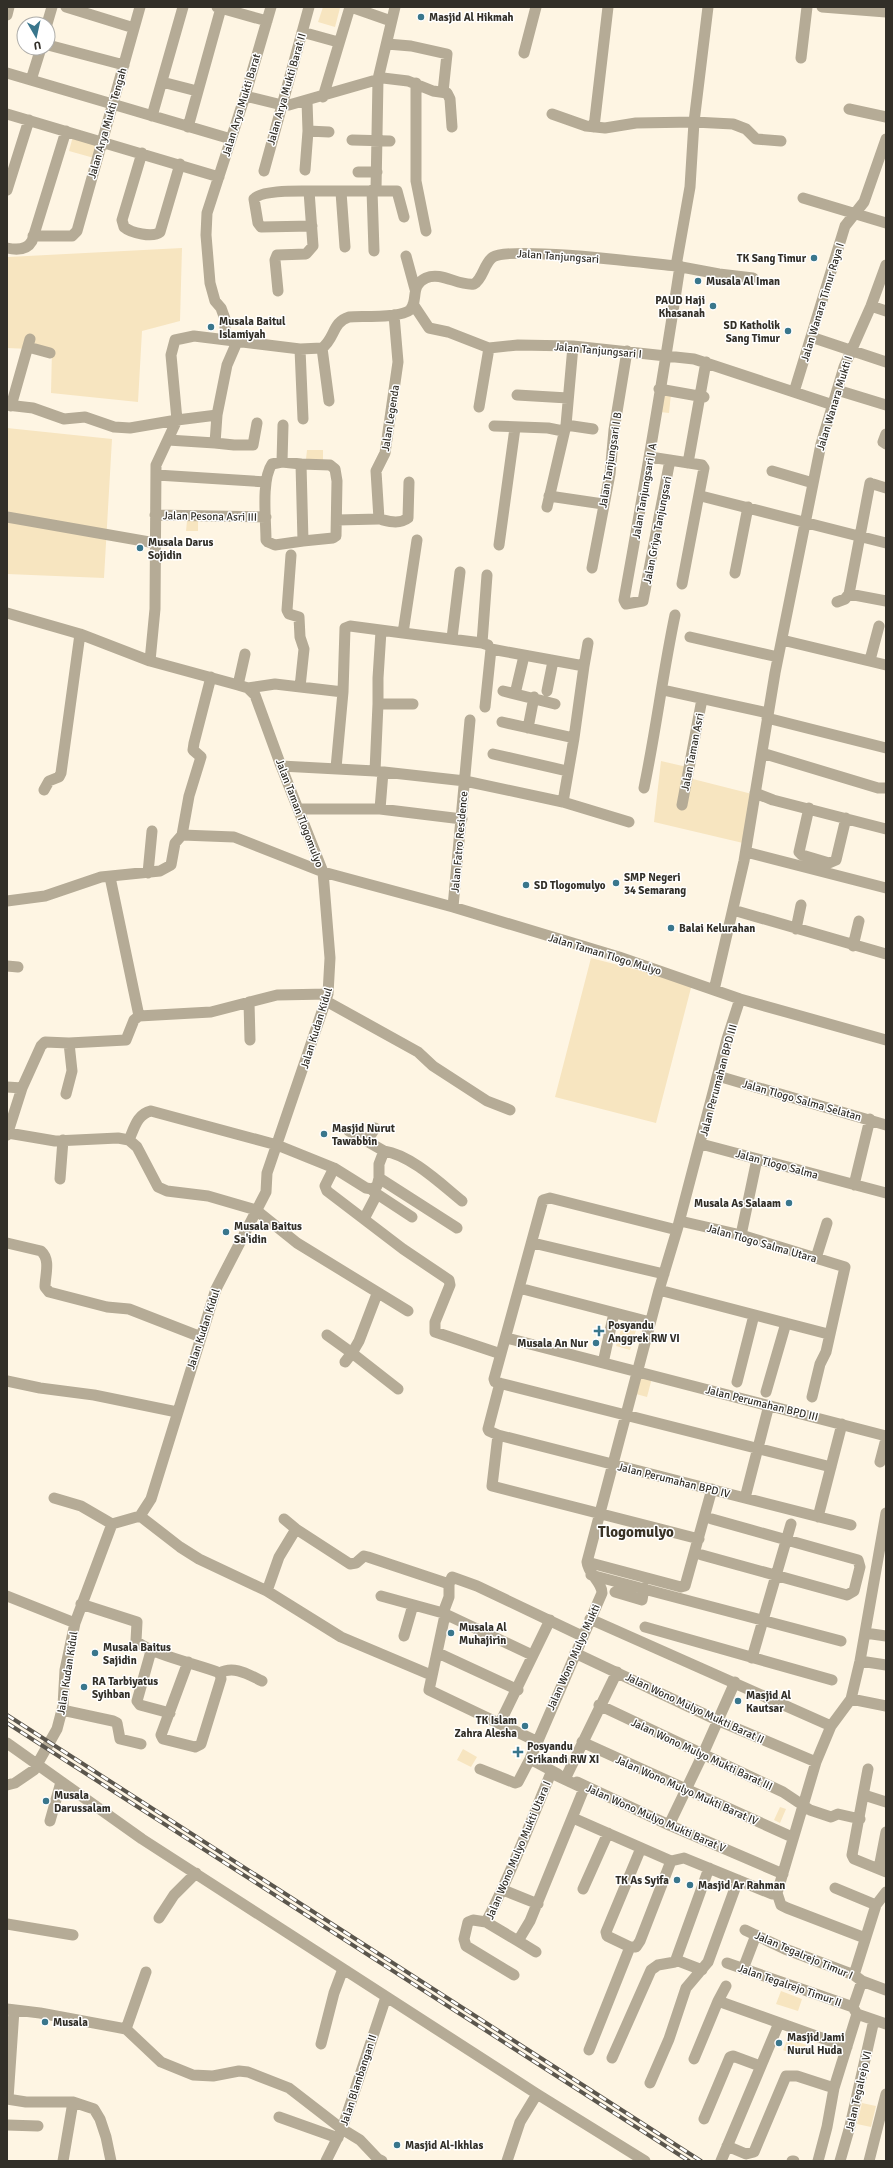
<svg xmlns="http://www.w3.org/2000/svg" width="893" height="2168" font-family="Signika,sans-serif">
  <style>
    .green { fill: #f7e5c0 }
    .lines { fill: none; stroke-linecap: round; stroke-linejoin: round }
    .minor { stroke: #b5ab96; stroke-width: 11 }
    .rail-casing { stroke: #5b564d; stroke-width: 4 }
    .rail { stroke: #fff; stroke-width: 2.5; stroke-dasharray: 8; stroke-linecap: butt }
    .poi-dot { fill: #39768c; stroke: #fff; stroke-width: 1.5 }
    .labels { text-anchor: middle; stroke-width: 3; stroke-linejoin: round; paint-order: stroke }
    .poi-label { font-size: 11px; font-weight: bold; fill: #322f28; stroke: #fff; text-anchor: start }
    .street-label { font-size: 11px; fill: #322f28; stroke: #fff }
    .district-label { font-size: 15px; font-weight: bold; fill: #3a3325; stroke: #fff }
  </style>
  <rect width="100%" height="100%" fill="#fef5e3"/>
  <path class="green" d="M323 7 340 8 335 27 318 22Z
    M73 136 98 143 94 158 69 151Z
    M182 248 180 321 142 331 138 402 51 393 52 350 7 348 8 257Z
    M662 393 671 394 669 413 660 412Z
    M7 428 112 439 104 578 7 574Z
    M307 450H323V460L306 459Z
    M187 521H198V531H186Z
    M661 761 687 767 685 777 752 794 743 843 654 822Z
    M591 958 692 984 656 1123 555 1097Z
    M623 1323 637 1327 630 1350 616 1346Z
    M641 1376 652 1378 647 1397 636 1394Z
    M463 1749 477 1757 471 1767 457 1760Z
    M780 1807 786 1809 780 1823 774 1820Z
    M781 1991 802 1999 798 2011 776 2004Z
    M788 2038 806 2045 801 2057 783 2050Z
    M862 2103 876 2106 871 2127 857 2124Z"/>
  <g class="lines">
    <path class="minor" d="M66 7 134 28
      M217 7 267 21
      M351 7 391 21
      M822 7 886 12
      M7 15 9 7
      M47 24 52 7
      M302 32 338 42
      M387 44 411 46 447 54 443 92
      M48 45 124 65
      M524 53 536 7
      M801 58 807 7
      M7 73 231 139
      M31 80 41 48
      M162 82 197 91
      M416 83V181L426 231
      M245 96 282 105H289L383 78 408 81 433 91 447 93 450 99 452 127
      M323 97 350 7
      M849 109 886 117
      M7 114 219 177
      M552 114 586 126 605 128 636 123 694 122 733 124 746 129 756 139 781 141
      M152 116 183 7
      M188 127 221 8
      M594 127 608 7
      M308 131 329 132
      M352 140 390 141
      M142 153 122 220 124 227C131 233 153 238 160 232L180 164
      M305 170 308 131 307 101
      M264 171 309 7
      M358 172H377
      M7 190 29 120
      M372 190 374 251
      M376 190 378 79 395 7
      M309 191C297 191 261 190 254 199L258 223 261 227 312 226
      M341 192 345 247
      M803 198 886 223
      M33 236H72L77 231 140 7
      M7 248C16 250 27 250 32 241L66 131
      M406 256 415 289
      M676 266 719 274 753 278
      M278 291 275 260 277 255 306 254 313 246 309 191H397L404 217
      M413 304 429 328 448 332 489 348 518 345 573 346 694 359 833 405
      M871 306 886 311
      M811 337 886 362
      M225 339V319L221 308 215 301 210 283 206 235 207 213 245 96 271 7
      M28 347 50 353
      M322 348 329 401
      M300 349 303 419
      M659 389 704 397
      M837 390 886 405
      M794 392 845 226 864 202 886 139
      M517 395 568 398
      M7 405 33 408 64 419 85 417 114 427 130 428 177 420 171 355 175 340 194 336 300 349 322 348C335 339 332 322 349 317 362 316 401 318 410 310 419 301 409 286 426 278 441 271 458 286 474 284 483 279 484 263 493 257 510 246 648 263 676 266L690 187 694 122 708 7
      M11 406 30 339
      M479 407 489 348
      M566 425 593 429
      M494 426 548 428 563 431
      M886 434 883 442 886 444
      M168 440 215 443 217 415
      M215 443 234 445H253L257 423
      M650 457 702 465 704 468 682 584
      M670 460 643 601 626 604 624 600C644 489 663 378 680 266
      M282 462 283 425
      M688 463 706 362
      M301 464 330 465 335 469 337 481 336 536 333 538 303 541 301 464 282 462 272 464C261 480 266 520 266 540L268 542 275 545 303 541
      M772 471 813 483
      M157 475 266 482
      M873 484 886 488
      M549 496 603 504
      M701 496 886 543
      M547 507 566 425 573 346
      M155 515 266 517
      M7 517 155 543
      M379 519C388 521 399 525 408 518L409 482
      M337 520 379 519 376 471 385 453 398 362 394 315
      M499 545 515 428
      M291 555 287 610 289 614 299 617 300 637 304 649 300 687
      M592 568 610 474 614 430 627 351
      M735 573 748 507
      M487 575 482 643 488 645
      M849 594 886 601
      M837 602 845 599 849 594 870 483
      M7 613 80 634 150 661 238 685 248 688 255 695 281 766 323 872 330 958 328 994 267 1173 266 1192 216 1289 151 1499 140 1516 112 1524 75 1623 65 1670 63 1706 57 1729 34 1770 15 1783 7 1785
      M403 633 482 643
      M690 637 778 657
      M452 638 460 572
      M782 640 886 665
      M870 660 879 626
      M150 661 155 609 156 465 177 420 217 415 227 365 237 342
      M584 666 588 643
      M238 685 245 654
      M248 688 275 684 343 692
      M663 690 768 713
      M503 691 555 704
      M547 691 553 661
      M515 694 524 656
      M378 704V678L381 631
      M485 707 491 649 584 666 574 738
      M767 718 886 748
      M528 728 534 697
      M762 753 878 788H886
      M493 754 567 771
      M281 766 375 771 465 781 563 802 574 738 502 722
      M336 768 343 692 345 628 350 626 403 633 417 540
      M375 771 378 704H413
      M644 788C656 730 663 672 675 615
      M44 790 49 781 59 777 61 773 80 634
      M755 793 773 800 886 829
      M563 802 629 822
      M682 805 702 699
      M809 808 799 852 802 855 829 863 836 860 846 818
      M298 809H380L462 819
      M380 809 383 772
      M182 835 189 796 201 757 193 750 194 743 211 677
      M746 852 886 888
      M148 873 152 831
      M110 877 139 1016
      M7 901 45 896 101 877 160 871 171 865 175 843 182 835 234 837 323 872 453 907 619 957 740 999 886 1040
      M453 907 470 720
      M733 910 886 954
      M796 929 801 905
      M853 946 859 921
      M7 966 18 967
      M714 990 744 861 775 673 821 444 844 367 871 306 886 265
      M326 1001 418 1052 433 1066 487 1101 510 1110
      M249 1002 250 1040
      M718 1076 886 1125
      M7 1087 22 1088
      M66 1094 72 1071 69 1043
      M349 1131 384 1151
      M8 1133 55 1141 118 1138 129 1140 137 1147 158 1187 167 1191 208 1196 256 1210 297 1243 408 1311
      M7 1135 22 1088 41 1046 45 1042 69 1043 126 1040 134 1020 139 1016 211 1012 277 995 328 994
      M129 1140C134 1129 137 1114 151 1111L277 1145 334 1168 366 1188 372 1189 377 1186 379 1178 457 1228
      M367 1141 375 1128
      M701 1144 886 1193
      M334 1168 325 1186 327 1191 403 1249 449 1280 450 1285 435 1322V1332L495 1352
      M379 1178V1164L384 1151C411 1155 441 1184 462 1201
      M60 1179 63 1140
      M854 1185 870 1119
      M377 1194 412 1217
      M364 1219 377 1194 372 1190
      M680 1221 741 1235 845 1267 826 1352 820 1364 812 1397
      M741 1235 757 1159
      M7 1243 41 1251C51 1260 45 1275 45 1287L49 1292 107 1307 129 1309 201 1337
      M533 1243 664 1274
      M816 1258 827 1223
      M519 1288 494 1379 495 1382 831 1467
      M659 1290 828 1334
      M377 1294 359 1341 352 1353 398 1389
      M650 1322 519 1288 543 1200 550 1198 677 1230
      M327 1335 352 1353 345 1362
      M507 1338 886 1436
      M603 1363 614 1313
      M7 1381 40 1388 94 1395 177 1412
      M737 1382 754 1315
      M500 1383 488 1429 489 1431 498 1435 851 1525
      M766 1392 786 1323
      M498 1435 492 1486 699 1539
      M880 1462 886 1439
      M54 1498 81 1506 112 1524
      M745 1498 769 1405
      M140 1516 180 1547 199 1559 267 1591 341 1637 431 1675
      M818 1517 842 1424
      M284 1519 296 1529 350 1564 356 1563 364 1556 368 1557 449 1584
      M702 1555 847 1595 854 1591 860 1567 858 1560 712 1519
      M587 1562 681 1587 685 1586 712 1489
      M591 1575 841 1641
      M267 1591 279 1557 296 1529
      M615 1592 642 1600 644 1588
      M7 1596 75 1623
      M381 1596 443 1613 532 1655
      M81 1604 137 1622 136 1641C153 1655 197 1664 220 1673L221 1679 201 1744 195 1747 163 1739 161 1735 188 1662
      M443 1613 449 1597V1584L452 1577 477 1586 582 1636
      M445 1615 429 1690 536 1741
      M590 1619 831 1726
      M645 1627 832 1680
      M865 1633 886 1636
      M404 1636 413 1605
      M151 1651 137 1701 140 1705 170 1713
      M438 1653 518 1690
      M575 1653 719 1721 816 1762
      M752 1658 791 1524
      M860 1661 886 1665
      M220 1673C234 1665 249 1675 262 1681
      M851 1699 886 1706
      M599 1705 783 1792 810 1810 831 1817 838 1814 860 1819
      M62 1710 113 1721 117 1723 120 1739 141 1744
      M500 1723 550 1620
      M582 1742 792 1837
      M7 1743 142 1839 537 2094 645 2161
      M530 1759 558 1774
      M480 1769 515 1783 518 1782 530 1759 602 1593C602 1582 588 1574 587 1562L659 1290 677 1230 727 1039 740 999
      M868 1769 852 1855 854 1859 886 1872
      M551 1773 581 1787 583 1791 530 1921 518 1941 486 1922C511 1875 530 1823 551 1773L552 1771
      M566 1777 617 1672
      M577 1782 669 1825 783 1874
      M864 1795 886 1802
      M573 1818 671 1861 684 1858 772 1894 777 1893 781 1905 787 1908 865 1938
      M50 1821 61 1782
      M669 1825 703 1754 735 1682
      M879 1868 886 1832
      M835 1888 876 1905
      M583 1889 608 1833
      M503 1890 538 1904
      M777 1893 816 1762 831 1726 851 1699 860 1661 886 1513
      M159 1918 174 1895 196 1873
      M486 1922 473 1920 468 1922 464 1939 466 1946 514 1975
      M7 1924 73 1935
      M745 1930 785 1949 854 1975 862 1981
      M518 1941 536 1952
      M630 1947H636L640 1941 671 1861
      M676 1960 702 1970
      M727 1963 853 2007
      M743 1969 756 1935
      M854 1975 876 1905 886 1892
      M718 2001 726 1986
      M853 2007 862 1981 886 1990
      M7 2009 40 2013 126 2029 161 2062 193 2075 213 2076 239 2071 248 2072 289 2088 342 2129 360 2140 378 2159 382 2161
      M854 2009 857 2014 886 2024
      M126 2029 146 1972
      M321 2044 334 1993 343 1969
      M589 2050 630 1947 607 1936 606 1932 641 1848
      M612 2058 651 1970 658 1965 675 1962 709 1868
      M694 2059 718 2001 847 2047
      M650 2083 669 2039 686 1988 708 1962 738 1880
      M7 2099 26 2102H73L94 2109 100 2119 106 2137 111 2161
      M8 2099 14 2010
      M279 2117 338 2138
      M704 2119 730 2057 733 2056 760 2066
      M7 2125 38 2126
      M727 2146 746 2154 754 2152 786 2076H797L834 2088
      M63 2161 73 2102
      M326 2161 342 2129 386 1997
      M507 2161 520 2122 537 2094
      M721 2161 779 2023
      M792 2161H794
      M818 2161 827 2127 834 2088 857 2014
      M840 2161 850 2126 874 2020
      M869 2161 886 2094"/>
    <g class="rail-casing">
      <path id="rail" d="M7 1715 701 2161
        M7 1723 689 2161"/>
    </g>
    <use href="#rail" class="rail"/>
  </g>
  <g class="poi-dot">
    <circle cx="421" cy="17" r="4"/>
    <circle cx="814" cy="258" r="4"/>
    <circle cx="698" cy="281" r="4"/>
    <circle cx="713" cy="306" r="4"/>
    <circle cx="211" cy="327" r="4"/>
    <circle cx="788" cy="331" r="4"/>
    <circle cx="140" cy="548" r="4"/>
    <circle cx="616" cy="883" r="4"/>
    <circle cx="526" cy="885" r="4"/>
    <circle cx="671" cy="928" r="4"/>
    <circle cx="324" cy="1134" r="4"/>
    <circle cx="789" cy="1203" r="4"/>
    <circle cx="226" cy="1232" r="4"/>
    <path d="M597 1325h4v4h4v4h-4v4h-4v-4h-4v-4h4z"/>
    <circle cx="596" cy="1343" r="4"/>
    <circle cx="451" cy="1633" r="4"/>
    <circle cx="95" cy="1653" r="4"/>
    <circle cx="84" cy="1687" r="4"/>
    <circle cx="738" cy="1701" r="4"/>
    <circle cx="525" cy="1726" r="4"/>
    <path d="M516 1746h4v4h4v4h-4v4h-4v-4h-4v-4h4z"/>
    <circle cx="46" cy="1801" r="4"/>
    <circle cx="677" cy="1880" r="4"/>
    <circle cx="690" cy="1885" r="4"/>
    <circle cx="45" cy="2022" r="4"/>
    <circle cx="779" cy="2043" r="4"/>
    <circle cx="397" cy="2145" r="4"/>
  </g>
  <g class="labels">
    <g class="poi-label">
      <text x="429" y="21">Masjid Al Hikmah</text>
      <text x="806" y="262" text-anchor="end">TK Sang Timur</text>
      <text x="706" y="285">Musala Al Iman</text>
      <text x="705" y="304" text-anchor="end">PAUD Haji<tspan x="705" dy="13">Khasanah</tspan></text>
      <text x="219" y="325">Musala Baitul<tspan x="219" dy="13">Islamiyah</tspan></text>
      <text x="780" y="329" text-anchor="end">SD Katholik<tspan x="780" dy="13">Sang Timur</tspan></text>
      <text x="148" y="546">Musala Darus<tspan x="148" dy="13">Sojidin</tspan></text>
      <text x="624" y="881">SMP Negeri<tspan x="624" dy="13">34 Semarang</tspan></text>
      <text x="534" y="889">SD Tlogomulyo</text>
      <text x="679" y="932">Balai Kelurahan</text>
      <text x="332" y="1132">Masjid Nurut<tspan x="332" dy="13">Tawabbin</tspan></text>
      <text x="781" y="1207" text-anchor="end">Musala As Salaam</text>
      <text x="234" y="1230">Musala Baitus<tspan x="234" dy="13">Sa'idin</tspan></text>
      <text x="608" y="1329">Posyandu<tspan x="608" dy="13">Anggrek RW VI</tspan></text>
      <text x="588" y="1347" text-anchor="end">Musala An Nur</text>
      <text x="459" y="1631">Musala Al<tspan x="459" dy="13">Muhajirin</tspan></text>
      <text x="103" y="1651">Musala Baitus<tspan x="103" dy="13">Sajidin</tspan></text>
      <text x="92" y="1685">RA Tarbiyatus<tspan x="92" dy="13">Syihban</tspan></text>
      <text x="746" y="1699">Masjid Al<tspan x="746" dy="13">Kautsar</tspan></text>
      <text x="517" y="1724" text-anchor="end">TK Islam<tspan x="517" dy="13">Zahra Alesha</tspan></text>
      <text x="527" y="1750">Posyandu<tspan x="527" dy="13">Srikandi RW XI</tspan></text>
      <text x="54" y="1799">Musala<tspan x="54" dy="13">Darussalam</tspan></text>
      <text x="669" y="1884" text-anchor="end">TK As Syifa</text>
      <text x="698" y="1889">Masjid Ar Rahman</text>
      <text x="53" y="2026">Musala</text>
      <text x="787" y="2041">Masjid Jami<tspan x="787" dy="13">Nurul Huda</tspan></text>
      <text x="405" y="2149">Masjid Al-Ikhlas</text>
    </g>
    <g class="street-label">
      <text transform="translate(286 89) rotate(-74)" y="4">Jalan Arya Mukti Barat II</text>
      <text transform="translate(241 105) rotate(-73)" y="4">Jalan Arya Mukti Barat</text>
      <text transform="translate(107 123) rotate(-74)" y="4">Jalan Arya Mukti Tengah</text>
      <text transform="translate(558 256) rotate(4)" y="4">Jalan Tanjungsari</text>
      <text transform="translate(822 302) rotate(-73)" y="4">Jalan Wanara Timur Raya I</text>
      <text transform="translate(598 350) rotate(5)" y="4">Jalan Tanjungsari I</text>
      <text transform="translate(834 403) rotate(-73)" y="4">Jalan Wanara Mukti I</text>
      <text transform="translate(390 418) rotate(-81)" y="4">Jalan Legenda</text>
      <text transform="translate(610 460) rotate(-81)" y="4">Jalan Tanjungsari I B</text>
      <text transform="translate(644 491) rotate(-80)" y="4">Jalan Tanjungsari I A</text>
      <text transform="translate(210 516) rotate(1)" y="4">Jalan Pesona Asri III</text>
      <text transform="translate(657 530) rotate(-79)" y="4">Jalan Griya Tanjungsari</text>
      <text transform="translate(692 752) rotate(-79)" y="4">Jalan Taman Asri</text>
      <text transform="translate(300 813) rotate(69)" y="4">Jalan Taman Tlogomulyo</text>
      <text transform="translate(459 842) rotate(-85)" y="4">Jalan Fatro Residence</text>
      <text transform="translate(605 954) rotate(17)" y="4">Jalan Taman Tlogo Mulyo</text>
      <text transform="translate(316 1028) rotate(-73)" y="4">Jalan Kudan Kidul</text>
      <text transform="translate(718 1080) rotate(-75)" y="4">Jalan Perumahan BPD III</text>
      <text transform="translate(802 1100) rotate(16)" y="4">Jalan Tlogo Salma Selatan</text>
      <text transform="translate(777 1164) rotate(15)" y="4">Jalan Tlogo Salma</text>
      <text transform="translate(762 1243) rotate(16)" y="4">Jalan Tlogo Salma Utara</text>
      <text transform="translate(203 1329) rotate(-72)" y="4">Jalan Kudan Kidul</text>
      <text transform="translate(762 1403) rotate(14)" y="4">Jalan Perumahan BPD III</text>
      <text transform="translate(674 1480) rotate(14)" y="4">Jalan Perumahan BPD IV</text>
      <text transform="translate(573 1657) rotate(-66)" y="4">Jalan Wono Mulyo Mukti</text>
      <text transform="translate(67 1673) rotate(-81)" y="4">Jalan Kudan Kidul</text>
      <text transform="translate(695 1708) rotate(25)" y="4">Jalan Wono Mulyo Mukti Barat II</text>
      <text transform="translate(702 1754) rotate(25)" y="4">Jalan Wono Mulyo Mukti Barat III</text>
      <text transform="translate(687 1790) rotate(24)" y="4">Jalan Wono Mulyo Mukti Barat IV</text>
      <text transform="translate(656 1818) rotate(24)" y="4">Jalan Wono Mulyo Mukti Barat V</text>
      <text transform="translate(518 1850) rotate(-67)" y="4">Jalan Wono Mulyo Mukti Utara I</text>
      <text transform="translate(804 1955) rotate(23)" y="4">Jalan Tegalrejo Timur I</text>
      <text transform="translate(790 1985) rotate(19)" y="4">Jalan Tegalrejo Timur II</text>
      <text transform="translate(358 2080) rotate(-72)" y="4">Jalan Blambangan II</text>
      <text transform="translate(858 2091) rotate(-77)" y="4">Jalan Tegalrejo VI</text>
    </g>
    <g class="district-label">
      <text x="636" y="1537">Tlogomulyo</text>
    </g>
  </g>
  <rect width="893" height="2168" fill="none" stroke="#322f28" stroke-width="16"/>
  <g transform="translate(36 36) rotate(171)"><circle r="19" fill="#ffffff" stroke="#adaca9"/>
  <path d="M0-3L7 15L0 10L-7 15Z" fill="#39768c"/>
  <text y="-6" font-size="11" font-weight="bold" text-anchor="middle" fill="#322f28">U</text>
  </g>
</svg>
